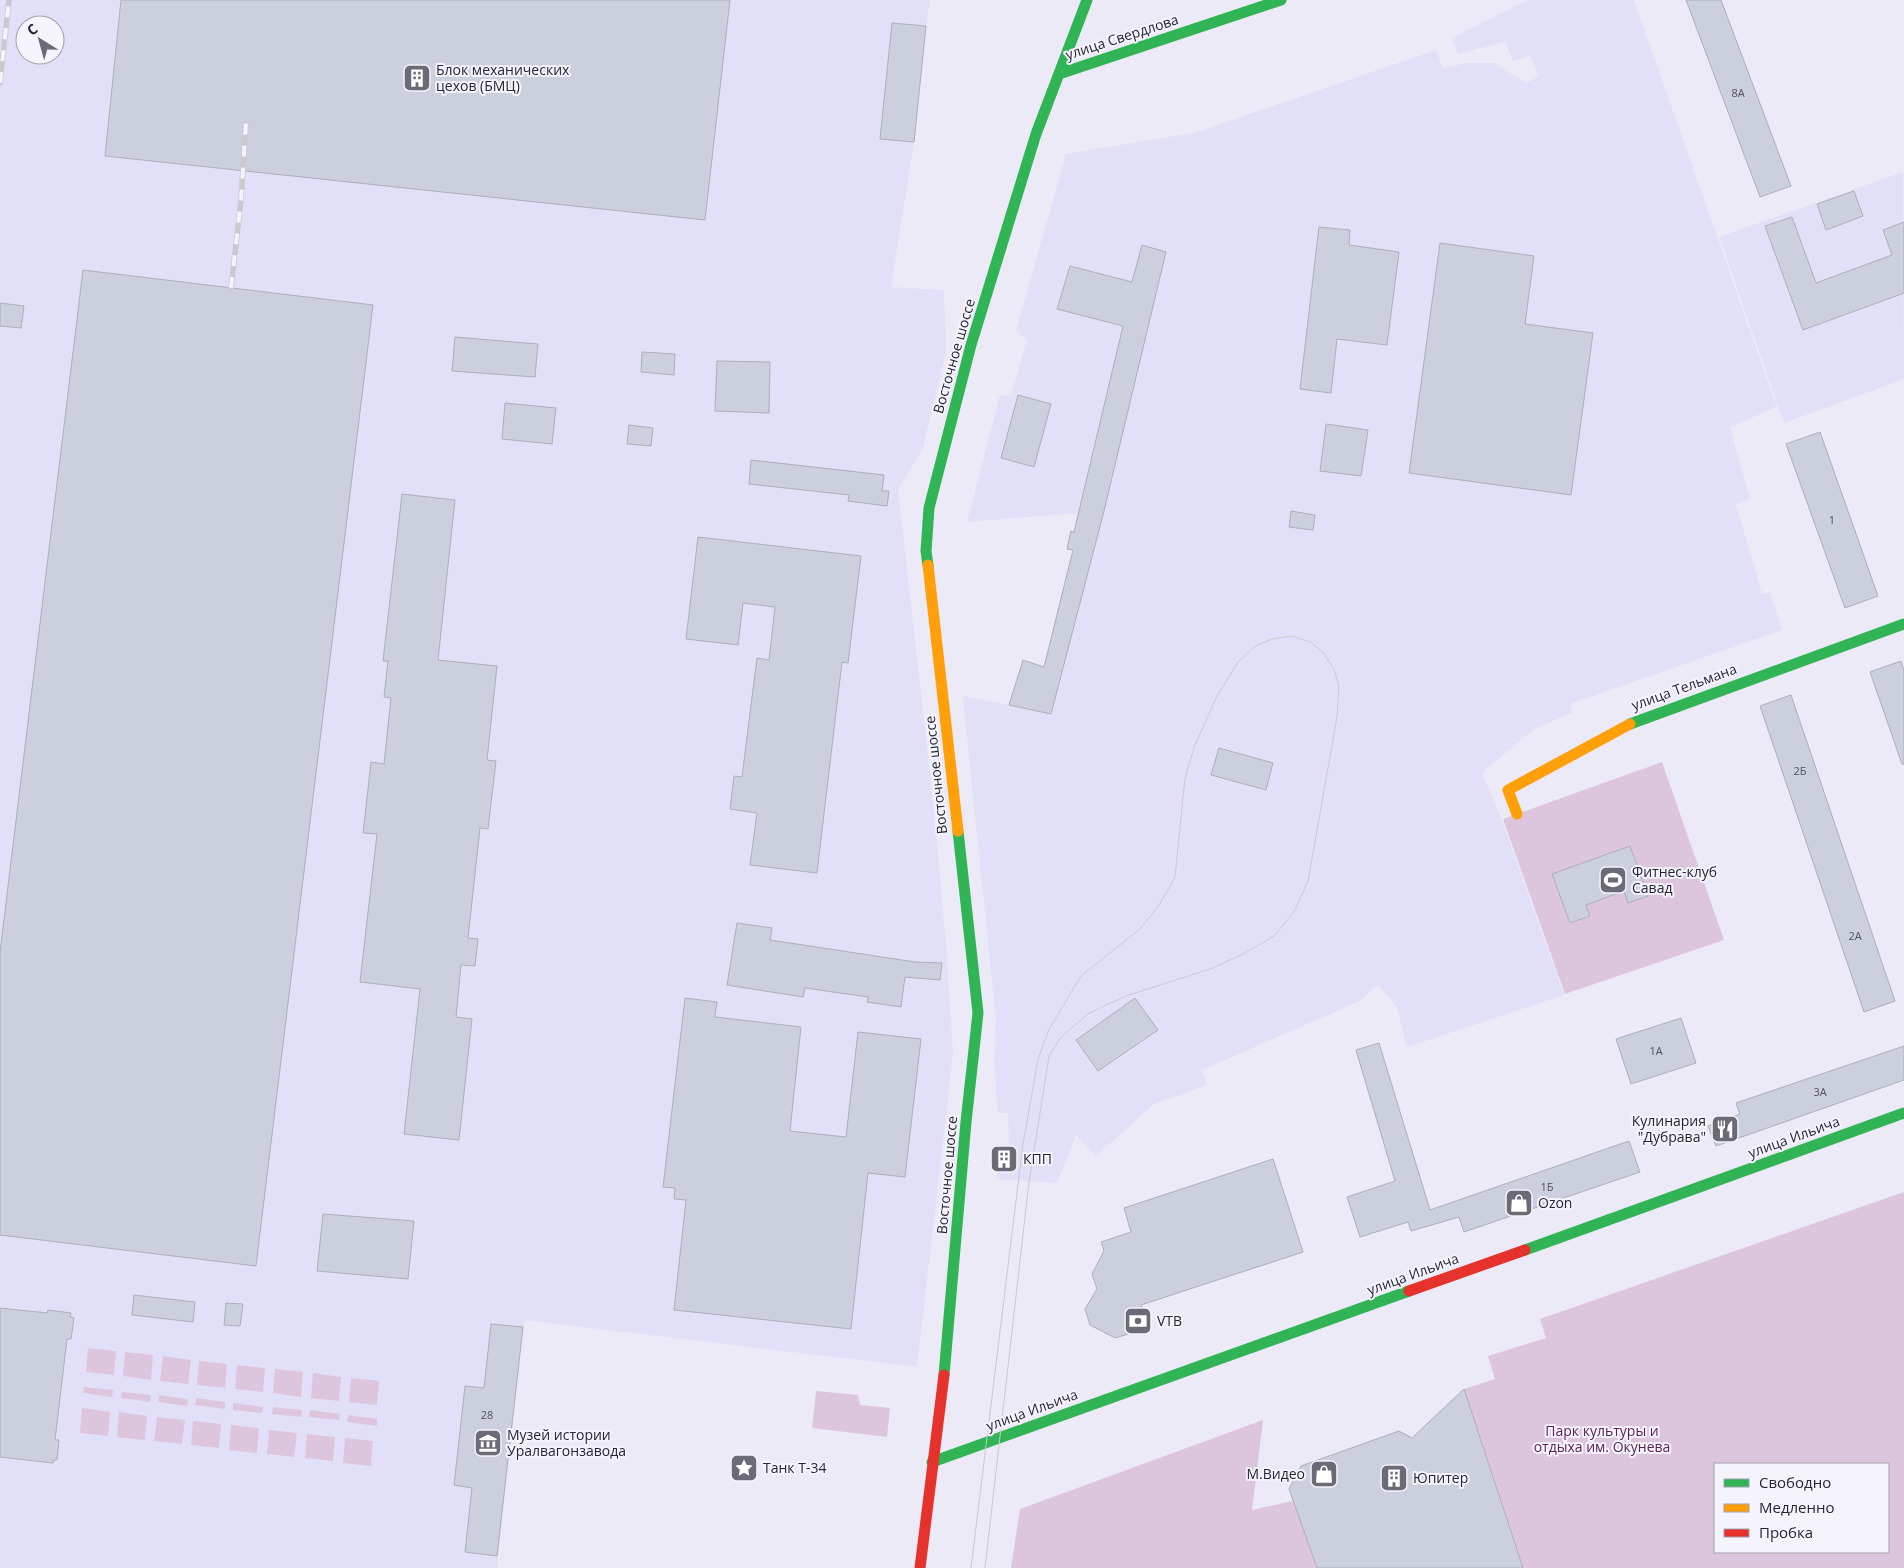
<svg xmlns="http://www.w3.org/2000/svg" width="1904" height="1568" font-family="'Open Sans',sans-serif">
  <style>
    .built { fill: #e2e0f8; fill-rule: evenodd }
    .green { fill: #ddc6dd; fill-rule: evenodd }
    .building { fill: #cccfdd; stroke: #acaeb8 }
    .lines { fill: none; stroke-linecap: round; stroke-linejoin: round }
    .fast { stroke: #30b455; stroke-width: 11 }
    .slow { stroke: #ff9f0a; stroke-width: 11 }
    .jam { stroke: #e5322d; stroke-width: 11 }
    .tram { stroke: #cac9cd; stroke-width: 1 }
    .rail-casing { stroke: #cac9cd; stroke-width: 5.5 }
    .rail { stroke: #f5f4fc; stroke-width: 4; stroke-dasharray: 11; stroke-linecap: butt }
    .labels { text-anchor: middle; stroke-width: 4; stroke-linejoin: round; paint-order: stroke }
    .number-label { font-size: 11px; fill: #50505d }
    .street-label { font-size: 14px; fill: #262532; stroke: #f5f4fc }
    .poi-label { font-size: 14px; fill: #262532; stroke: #f5f4fc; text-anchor: start }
    .park-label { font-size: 14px; fill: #592550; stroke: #f5f4fc }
  </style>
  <rect width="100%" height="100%" fill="#ebeaf6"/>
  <path class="built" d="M0 0H930L926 26 914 142 891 287 944 290 946 351 922 451 898 489 931 782 946 942 953 1054 917 1367 524 1320 497 1568H0ZM25 25H55V55H25Z
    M1528 0H1634L1777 407 1730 427 1750 499 1736 504 1762 594 1770 592 1782 630 1570 704 1572 713 1534 729 1482 773 1501 818 1564 995 1407 1047 1397 1007 1378 985 1360 1001 1202 1070 1207 1085 1154 1104 1096 1156 1076 1135 1057 1183 997 1179 999 1145 1009 1146 1008 1113H998L994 1064 996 1022 963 696 1051 713 1103 511 967 522 1000 395 1011 396 1027 340 1016 331 1066 154 1194 133 1436 50 1443 68 1467 63H1494L1526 83 1539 76 1530 56 1513 61 1505 42 1458 54 1452 38Z
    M1903 172 1904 379 1784 423 1719 237Z"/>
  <path class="green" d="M1662 762 1724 940 1565 994 1503 819Z
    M1904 1192V1568H1523L1464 1389 1495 1379 1488 1356 1546 1338 1540 1319ZM1715 1464H1888V1552H1715Z
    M88 1348 116 1351 114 1375 86 1372Z
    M125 1352 153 1355 151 1380 123 1376Z
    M163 1356 191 1360 188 1384 160 1381Z
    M199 1361 227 1364 225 1388 197 1385Z
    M237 1365 265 1368 263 1392 235 1389Z
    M275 1369 303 1372 301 1397 273 1393Z
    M313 1373 341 1377 339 1401 311 1398Z
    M351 1378 379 1381 377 1405 349 1402Z
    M84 1387 113 1390 112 1397 83 1393Z
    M816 1391 858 1395 860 1405 890 1408 887 1437 812 1428Z
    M122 1392 151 1395 150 1402 121 1398Z
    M159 1395 188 1399 187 1406 158 1402Z
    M196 1398 225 1402V1409L195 1405Z
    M233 1403 263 1407 262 1413 233 1410Z
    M273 1407 302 1410 301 1417 272 1414Z
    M82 1408 110 1412 108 1436 80 1433Z
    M310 1410 340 1414 339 1420 309 1417Z
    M119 1412 147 1416 145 1440 117 1437Z
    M348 1415 377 1419V1426L347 1422Z
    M157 1417 185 1420 182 1444 154 1441Z
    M1263 1420 1252 1510 1293 1501 1317 1568H1011L1020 1509Z
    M193 1421 221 1424 219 1448 191 1445Z
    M231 1425 259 1428 257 1453 229 1450Z
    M269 1430 297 1433 294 1457 267 1454Z
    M307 1434 335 1437 333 1461 305 1458Z
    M345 1438 373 1441 371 1466 343 1463Z"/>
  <path class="building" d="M121 0H730L705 220 105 156Z
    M1686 0H1721L1791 186 1760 197Z
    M892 23 926 26 914 142 880 139Z
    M1854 191 1863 216 1826 230 1817 204Z
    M1792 217 1816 283 1892 255 1883 230 1904 222V293L1803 330 1765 226Z
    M1319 227 1350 230 1349 245 1399 252 1387 345 1337 339 1331 393 1300 389Z
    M1440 243 1534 256 1525 324 1593 333 1571 495 1409 473Z
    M1142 245 1166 252 1104 511 1051 714 1009 705 1023 660 1044 667 1073 550 1067 549 1071 531 1074 532 1123 326 1057 309 1070 266 1132 282Z
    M83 270 373 305 256 1266 0 1235V952Z
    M0 303 24 306 21 328 0 326Z
    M455 337 538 344 535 377 452 371Z
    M642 352 675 354 674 375 641 372Z
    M717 361 770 362 769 413 715 411Z
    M1018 395 1051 404 1034 467 1001 458Z
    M505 403 556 408 552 444 502 439Z
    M1326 424 1368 430 1361 476 1320 471Z
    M629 425 653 428 651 446 627 444Z
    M1820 432 1878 596 1845 608 1786 444Z
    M751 460 884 475 882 491H889L887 506 848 501 849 495 749 484Z
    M402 494 455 500 438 660 497 666 487 760 496 761 488 829 480 828 468 938 478 939 475 966 461 965 456 1017 472 1019 459 1140 404 1134 420 989 360 982 377 834 363 833 371 762 384 764 391 698 384 697 388 661H383Z
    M1291 511 1315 515 1313 530 1289 527Z
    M698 537 861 556 848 663 842 662 817 873 750 865 757 813 730 809 734 776 742 777 757 658 769 660 775 607 743 603 738 645 686 639Z
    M1901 661 1904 670V764H1902L1870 672Z
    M1791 695 1895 1001 1864 1012 1760 706Z
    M1219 748 1273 763 1266 790 1211 775Z
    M1630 846 1648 896 1628 903 1624 891 1586 905 1590 916 1570 923 1552 874Z
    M737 923 772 928 770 940 915 962 942 963 940 980 905 977 901 1007 867 1002 868 997 805 988 803 997 727 985Z
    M685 998 717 1002 715 1017 801 1027 790 1131 846 1137 858 1032 921 1039 905 1177 868 1173 851 1329 674 1310 686 1200 674 1199 675 1188 663 1187Z
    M1135 998 1158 1030 1098 1071 1076 1040Z
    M1681 1018 1696 1063 1631 1084 1616 1039Z
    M1379 1043 1430 1210 1629 1141 1640 1172 1464 1232 1459 1217 1411 1231 1408 1222 1360 1237 1347 1197 1395 1181 1356 1050Z
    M1904 1046V1080L1716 1146 1708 1126 1740 1114 1736 1103Z
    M1273 1159 1303 1252 1141 1305 1148 1328 1115 1338 1090 1325 1085 1309 1097 1289 1092 1274 1104 1251 1101 1242 1131 1232 1124 1208Z
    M323 1214 414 1221 408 1279 317 1271Z
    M134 1295 195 1302 193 1322 132 1315Z
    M226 1303 243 1304 240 1326 224 1325Z
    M0 1308 47 1313 48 1310 71 1313 70 1317 74 1318 71 1339H67L55 1440H59L57 1460H54L53 1463 0 1457Z
    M491 1324 523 1327 497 1556 465 1552 472 1488 454 1485 465 1386 484 1388Z
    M1464 1389 1523 1568H1317L1289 1489 1301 1466 1399 1431 1412 1438Z"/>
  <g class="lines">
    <path class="fast" d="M1059 74 1281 0
      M928 565 926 551 929 508 971 345 1036 134 1087 0
      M1630 724 1904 624
      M1525 1250 1904 1113
      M944 1375 966 1122 978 1013 958 831
      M932 1462 1409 1291"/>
    <path class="slow" d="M928 565 958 831
      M1517 814 1508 790 1630 724"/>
    <path class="jam" d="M1409 1291 1525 1250
      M920 1568 944 1375"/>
    <path class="tram" d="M971 1568 1023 1144 1038 1059 1049 1029 1081 976 1140 929 1159 905 1175 877 1185 778 1195 745 1217 696 1238 662 1254 647 1272 639 1292 636 1310 642 1322 651 1334 669 1339 687 1337 717 1308 881 1294 912 1274 936 1245 953 1213 968 1126 996 1089 1013 1060 1038 1049 1056 1029 1182 985 1568"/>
    <g class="rail-casing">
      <path id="rail" d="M0 83 9 0
        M231 288 241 200 246 123"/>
    </g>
    <use href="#rail" class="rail"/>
  </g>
  <defs>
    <g id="building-square" transform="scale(1.4375)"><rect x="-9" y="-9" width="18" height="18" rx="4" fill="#6b6a77" stroke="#f5f4fc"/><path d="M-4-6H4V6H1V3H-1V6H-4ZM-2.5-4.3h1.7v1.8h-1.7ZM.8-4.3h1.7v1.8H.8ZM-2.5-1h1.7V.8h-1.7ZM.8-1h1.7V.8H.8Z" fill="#fff"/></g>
    <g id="stadium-square" transform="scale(1.4375)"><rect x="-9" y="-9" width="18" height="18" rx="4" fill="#6b6a77" stroke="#f5f4fc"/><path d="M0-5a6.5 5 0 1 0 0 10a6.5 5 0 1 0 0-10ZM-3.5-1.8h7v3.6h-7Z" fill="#fff"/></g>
    <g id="restaurant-square" transform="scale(1.4375)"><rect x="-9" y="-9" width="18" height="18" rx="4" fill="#6b6a77" stroke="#f5f4fc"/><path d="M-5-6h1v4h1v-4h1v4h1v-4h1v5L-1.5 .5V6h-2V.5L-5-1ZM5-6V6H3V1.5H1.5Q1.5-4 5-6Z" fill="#fff"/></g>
    <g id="shop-square" transform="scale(1.4375)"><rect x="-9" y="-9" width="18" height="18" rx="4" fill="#6b6a77" stroke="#f5f4fc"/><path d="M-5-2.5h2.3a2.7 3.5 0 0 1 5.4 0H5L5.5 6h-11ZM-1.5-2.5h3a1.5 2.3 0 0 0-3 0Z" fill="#fff"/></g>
    <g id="bank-square" transform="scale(1.4375)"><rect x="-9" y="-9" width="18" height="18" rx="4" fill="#6b6a77" stroke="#f5f4fc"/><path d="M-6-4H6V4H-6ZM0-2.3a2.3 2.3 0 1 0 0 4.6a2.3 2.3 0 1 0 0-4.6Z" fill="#fff"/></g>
    <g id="museum-square" transform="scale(1.4375)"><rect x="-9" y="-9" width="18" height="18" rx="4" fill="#6b6a77" stroke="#f5f4fc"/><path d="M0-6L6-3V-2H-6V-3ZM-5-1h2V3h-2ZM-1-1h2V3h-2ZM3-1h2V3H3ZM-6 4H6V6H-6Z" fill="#fff"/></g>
    <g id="sight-square" transform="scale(1.4375)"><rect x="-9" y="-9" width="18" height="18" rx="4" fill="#6b6a77" stroke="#f5f4fc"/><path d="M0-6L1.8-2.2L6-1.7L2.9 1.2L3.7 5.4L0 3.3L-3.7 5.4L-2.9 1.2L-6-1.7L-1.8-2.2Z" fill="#fff"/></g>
  </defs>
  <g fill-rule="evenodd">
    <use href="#building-square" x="417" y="78"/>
    <use href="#stadium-square" x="1613" y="880"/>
    <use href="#restaurant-square" x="1725" y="1129"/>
    <use href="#building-square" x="1004" y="1159"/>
    <use href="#shop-square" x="1519" y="1203"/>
    <use href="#bank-square" x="1138" y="1321"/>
    <use href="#museum-square" x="488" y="1443"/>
    <use href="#sight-square" x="744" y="1468"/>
    <use href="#shop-square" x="1324" y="1474"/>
    <use href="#building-square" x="1394" y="1478"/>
  </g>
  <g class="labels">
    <g class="number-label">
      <text x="1738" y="97">8А</text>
      <text x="1832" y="524">1</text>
      <text x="1800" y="775">2Б</text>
      <text x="1855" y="940">2А</text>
      <text x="1656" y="1055">1А</text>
      <text x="1820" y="1096">3А</text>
      <text x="1547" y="1191">1Б</text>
      <text x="487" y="1419">28</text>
    </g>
    <g class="street-label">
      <text transform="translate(1122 37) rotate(-18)" y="5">улица Свердлова</text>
      <text transform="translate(954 356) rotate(-74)" y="5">Восточное шоссе</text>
      <text transform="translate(1684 687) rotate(-20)" y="5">улица Тельмана</text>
      <text transform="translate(936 775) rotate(-96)" y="5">Восточное шоссе</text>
      <text transform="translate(1794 1137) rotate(-20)" y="5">улица Ильича</text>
      <text transform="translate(947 1175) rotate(-85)" y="5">Восточное шоссе</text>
      <text transform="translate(1413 1274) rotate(-20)" y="5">улица Ильича</text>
      <text transform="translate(1032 1410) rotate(-20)" y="5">улица Ильича</text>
    </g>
    <g class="poi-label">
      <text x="436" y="75">Блок механических<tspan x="436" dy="16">цехов (БМЦ)</tspan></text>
      <text x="1632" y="877">Фитнес-клуб<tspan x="1632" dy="16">Савад</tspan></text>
      <text x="1706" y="1126" text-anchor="end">Кулинария<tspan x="1706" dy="16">"Дубрава"</tspan></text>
      <text x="1023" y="1164">КПП</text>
      <text x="1538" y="1208">Ozon</text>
      <text x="1157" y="1326">VTB</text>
      <text x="507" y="1440">Музей истории<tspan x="507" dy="16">Уралвагонзавода</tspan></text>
      <text x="763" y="1473">Танк Т-34</text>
      <text x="1305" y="1479" text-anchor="end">М.Видео</text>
      <text x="1413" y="1483">Юпитер</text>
    </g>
    <g class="park-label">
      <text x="1602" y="1436">Парк культуры и<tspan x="1602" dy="16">отдыха им. Окунева</tspan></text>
    </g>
  </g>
  <rect x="1714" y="1463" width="175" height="90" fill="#f5f4fc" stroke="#a2a1ab"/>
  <rect x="1724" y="1479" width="25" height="8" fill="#30b455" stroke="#a2a1ab"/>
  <text x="1759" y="1488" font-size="15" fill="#262532">Свободно</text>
  <rect x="1724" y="1504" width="25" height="8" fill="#ff9f0a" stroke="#a2a1ab"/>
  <text x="1759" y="1513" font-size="15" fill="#262532">Медленно</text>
  <rect x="1724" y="1529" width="25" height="8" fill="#e5322d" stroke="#a2a1ab"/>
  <text x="1759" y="1538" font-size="15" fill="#262532">Пробка</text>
  <g transform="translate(40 40) rotate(323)"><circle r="24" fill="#f5f4fc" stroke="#a2a1ab"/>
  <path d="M0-4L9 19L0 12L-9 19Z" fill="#6b6a77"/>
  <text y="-8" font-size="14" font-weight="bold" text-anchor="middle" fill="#262532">С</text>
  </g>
</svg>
